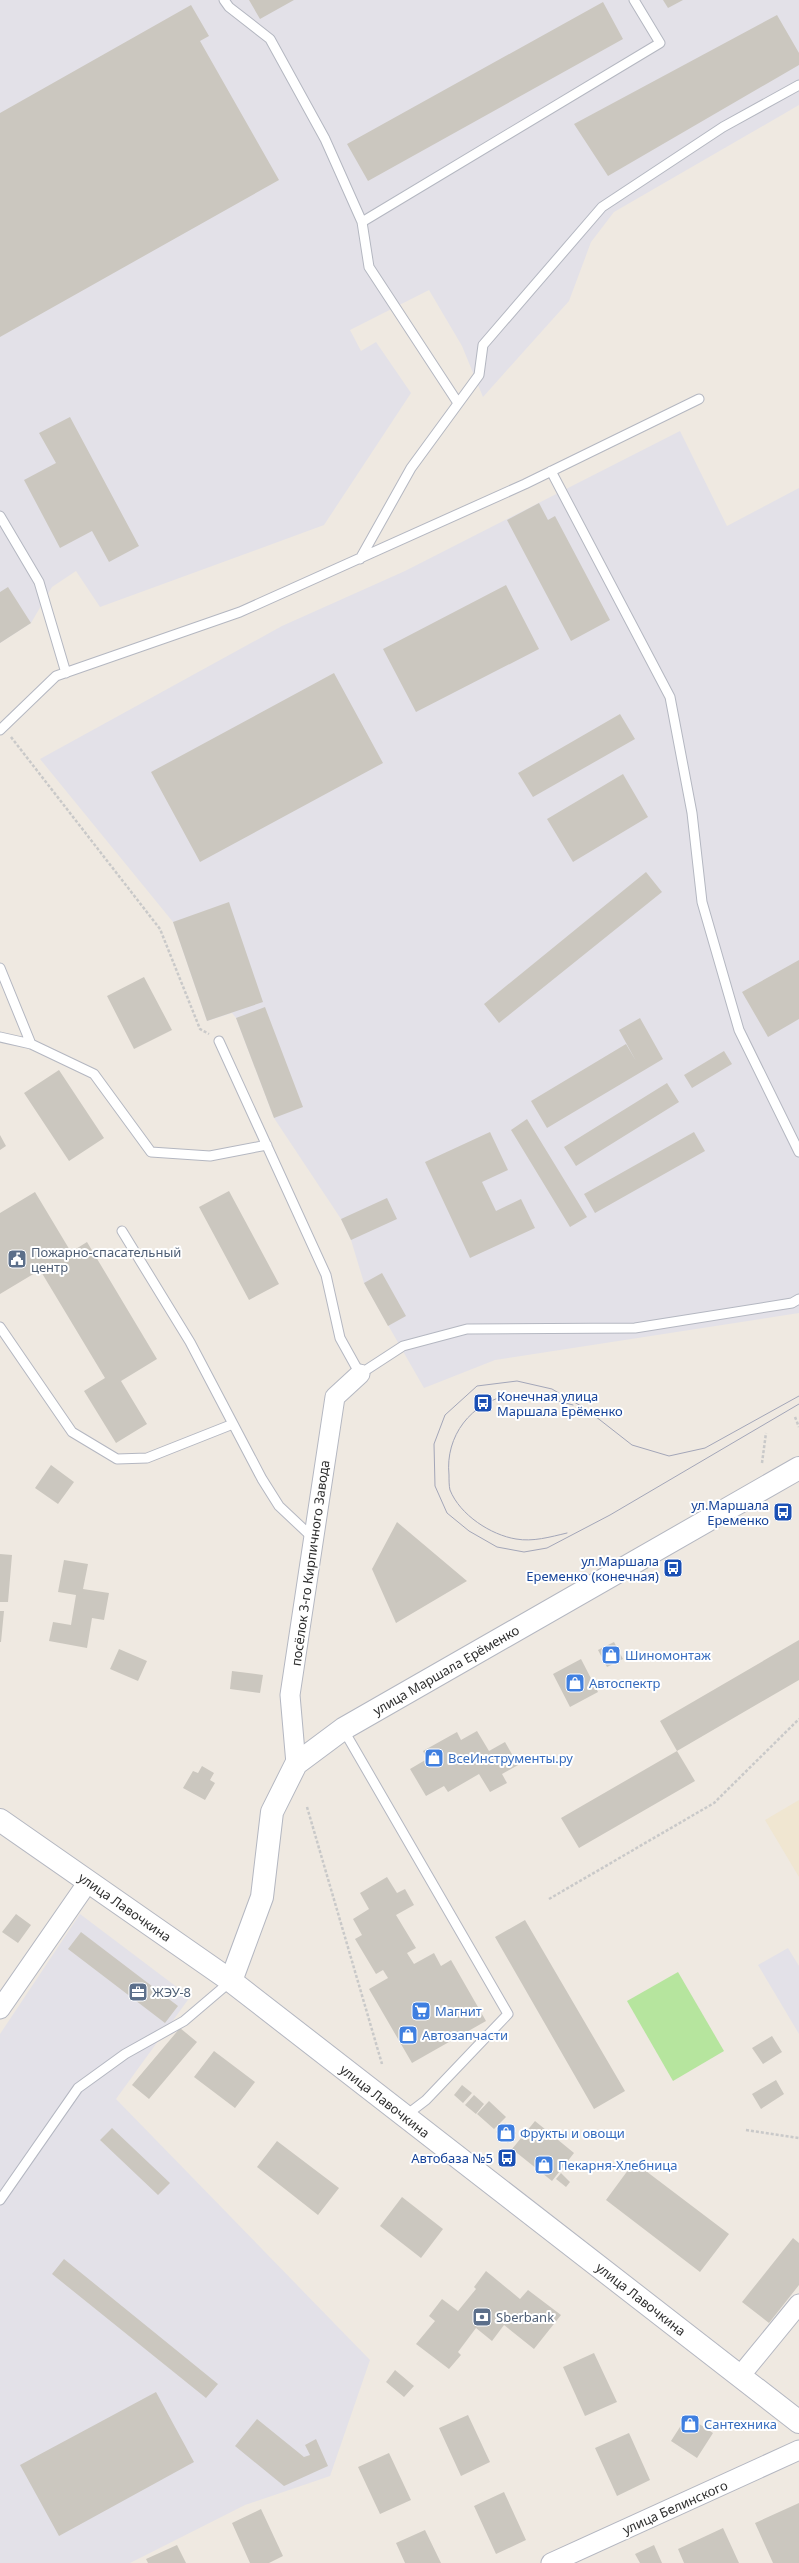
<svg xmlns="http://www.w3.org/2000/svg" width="799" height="2563" font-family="'Noto Sans',sans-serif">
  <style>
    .industrial { fill: #e3e1e8 }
    .education { fill: #f0e6d1 }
    .green { fill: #b6e59e }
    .building { fill: #cbc7bf }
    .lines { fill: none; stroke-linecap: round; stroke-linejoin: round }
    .lane-casing { stroke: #b4b7c1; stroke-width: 11 }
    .street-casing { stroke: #b4b7c1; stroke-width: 21 }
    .secondary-casing { stroke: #b4b7c1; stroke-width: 24 }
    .path { stroke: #c9c9c9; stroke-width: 2.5; stroke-dasharray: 3 2; stroke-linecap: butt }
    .lane { stroke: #fff; stroke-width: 9 }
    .street { stroke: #fff; stroke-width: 19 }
    .secondary { stroke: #fff; stroke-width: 22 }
    .tram { stroke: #a3a6b8; stroke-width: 1 }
    .labels { text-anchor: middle; stroke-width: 4; stroke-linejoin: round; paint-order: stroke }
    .service-label { font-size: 13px; fill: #4e5e75; stroke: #fff; text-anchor: start }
    .transit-label { font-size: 13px; fill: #164399; stroke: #fff; text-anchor: end }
    .street-label { font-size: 13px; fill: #2e2e2e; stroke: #fff }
    .shop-label { font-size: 13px; fill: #366cbe; stroke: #fff; text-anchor: start }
  </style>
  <rect width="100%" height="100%" fill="#efe9e1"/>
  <path class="industrial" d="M0 0H799V105L614 212 591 242 569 301 483 397 462 346 429 290 350 330 361 351 376 342 411 393 324 525 100 607 76 571 52 587 31 623 0 643Z
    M680 431 727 526 799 488V1313L495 1360 424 1388 364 1283 351 1240 341 1219 274 1118 236 1018 232 1013 207 1021 173 922 40 759 282 626 405 571Z
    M80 1914 190 1997 116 2099 370 2360 330 2476 245 2505 130 2563H0V2034Z
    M788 1948 799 1966V2034L758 1965Z"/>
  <path class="education" d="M799 1800V1877L765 1820Z"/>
  <path class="green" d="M678 1972 724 2051 673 2081 627 2001Z"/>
  <path class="building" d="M249 0H294L260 19Z
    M663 0H683L668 8Z
    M603 2 623 39 368 181 347 144Z
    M191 5 209 36 200 41 279 180 0 337V113Z
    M777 15 799 53V65L608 176 574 124Z
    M70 417 139 546 109 562 92 531 60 548 24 480 56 463 39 433Z
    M539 503 548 520 555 516 610 620 571 641 507 520Z
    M506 585 539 649 416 712 383 649Z
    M8 587 31 623 0 643V592Z
    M334 673 383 763 200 862 151 772Z
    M620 714 635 739 533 797 518 773Z
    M623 774 648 817 573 862 547 819Z
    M646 872 662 892 499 1023 484 1004Z
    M229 902 263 1002 207 1021 173 922Z
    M799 960V1019L768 1037 742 992Z
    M144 977 172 1030 134 1049 107 996Z
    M265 1007 303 1107 274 1118 236 1018Z
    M640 1018 663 1059 547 1128 531 1101 626 1044 636 1061 619 1030Z
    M724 1051 732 1064 692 1088 684 1075Z
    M59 1070 104 1138 69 1161 24 1093Z
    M667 1083 679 1102 576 1166 564 1147Z
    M527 1119 587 1217 570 1227 511 1130Z
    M490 1132 508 1170 482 1182 496 1211 521 1199 535 1228 470 1258 425 1162Z
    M694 1132 705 1151 595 1213 584 1194Z
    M0 1135 6 1146 0 1150Z
    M229 1191 279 1284 249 1300 199 1207Z
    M35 1192 71 1252 87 1242 157 1359 121 1381 147 1424 116 1443 84 1391 105 1378 40 1270 0 1294V1213Z
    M387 1198 397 1219 351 1240 341 1219Z
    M382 1273 406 1316 388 1326 364 1283Z
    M51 1465 74 1482 58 1504 35 1488Z
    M397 1522 467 1581 396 1623 372 1569Z
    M0 1554 12 1555 8 1602H0Z
    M64 1560 88 1564 83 1589 109 1593 104 1620 92 1618 87 1648 49 1641 53 1622 71 1625 76 1595 58 1592Z
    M0 1611H4L1 1642H0Z
    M799 1640V1680L677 1751 660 1721Z
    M614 1642 623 1659 607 1667 598 1650Z
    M119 1649 147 1661 138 1681 110 1669Z
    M581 1659 598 1692 570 1707 553 1674Z
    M232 1671 263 1675 260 1693 230 1689Z
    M477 1731 489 1751 505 1742 518 1765 502 1774 507 1783 490 1792 479 1774 448 1792 444 1786 426 1796 410 1769 427 1759 423 1751 457 1732 461 1740Z
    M677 1751 695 1781 579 1848 561 1818Z
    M202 1766 214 1773 210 1780 215 1783 205 1800 183 1788 193 1771 198 1773Z
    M387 1877 397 1893 405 1889 414 1905 396 1915 416 1948 407 1953 414 1964 434 1953 441 1966 451 1960 486 2021 412 2063 369 1989 388 1978 383 1970 376 1974 355 1939 362 1935 353 1919 369 1909 360 1893Z
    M16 1914 31 1925 18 1943 2 1932Z
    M525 1920 625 2091 594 2109 495 1937Z
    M81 1932 178 2006 165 2023 68 1949Z
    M180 2028 197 2042 149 2099 132 2085Z
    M772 2036 782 2052 763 2064 752 2048Z
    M214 2051 255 2082 235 2108 194 2077Z
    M776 2080 784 2094 761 2109 752 2094Z
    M462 2085 472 2093 463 2103 454 2095Z
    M474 2095 484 2104 476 2114 465 2105Z
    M489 2101 506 2117 494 2129 477 2114Z
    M535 2121 574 2153 552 2181 512 2149Z
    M505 2123 516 2133 508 2143 496 2132Z
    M112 2128 170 2183 158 2195 100 2140Z
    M277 2141 339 2188 318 2215 257 2167Z
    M634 2162 729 2234 700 2272 606 2200Z
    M561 2173 570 2182 566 2187 556 2179Z
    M402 2197 443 2229 421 2258 380 2226Z
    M793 2238 799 2243V2285L769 2323 742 2302Z
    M64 2259 218 2384 206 2398 52 2274Z
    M486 2271 520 2299 528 2290 561 2315 534 2349 504 2325 492 2341 476 2328 458 2352 461 2355 449 2369 416 2344 435 2321 429 2316 442 2299 458 2311 476 2289 474 2287Z
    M594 2353 617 2402 585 2416 563 2367Z
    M395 2370 414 2386 404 2397 386 2382Z
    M156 2392 194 2462 59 2536 20 2465Z
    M468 2415 490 2462 461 2476 439 2428Z
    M687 2416 713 2433 697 2458 671 2441Z
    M257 2419 304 2457 310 2455 305 2445 316 2439 328 2466 284 2486 235 2446Z
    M629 2433 650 2480 617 2496 595 2448Z
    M389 2453 411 2500 380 2514 358 2467Z
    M504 2492 526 2540 496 2554 474 2506Z
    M799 2503V2563H773L755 2523Z
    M261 2509 283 2556 269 2563H250L232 2523Z
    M723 2528 739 2563H684L678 2549Z
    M425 2530 441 2563H405L396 2543Z
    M177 2545 186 2563H148L146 2559Z
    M654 2545 662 2563H640L635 2554Z"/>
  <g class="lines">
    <g class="lane-casing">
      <path id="lane" d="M224 0 229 7 270 39 325 139 362 222
        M458 403 369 267 362 222 660 43 634 0
        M551 471 670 697 692 813 702 902 739 1030 799 1152
        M0 516 39 582 66 673
        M360 559 411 468 479 375 483 345 602 207 723 127 799 85
        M0 730 56 676 240 612 525 484 699 399
        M0 968 31 1044
        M0 1037 31 1044 94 1074 151 1152 210 1156 267 1145
        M219 1041 326 1275 340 1338 360 1374 403 1346 467 1329 635 1328 792 1303 799 1299
        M122 1231 190 1342 262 1479 279 1506 313 1538
        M0 1327 72 1432 117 1459 147 1458 233 1424
        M343 1729 508 2014 426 2100 405 2116
        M0 2200 78 2088 125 2054 184 2021 231 1981"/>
    </g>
    <g class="street-casing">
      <path id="street" d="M296 1764 290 1695 335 1397 360 1374
        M0 2009 88 1882
        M740 2376 799 2304
        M551 2563 799 2450"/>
    </g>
    <g class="secondary-casing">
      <path id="secondary" d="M0 1820 231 1981 799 2422
        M231 1981 262 1897 272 1812 296 1764 343 1729 799 1468"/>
    </g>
    <path class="path" d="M11 737 160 929 200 1029 209 1034
      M795 1417 799 1427
      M762 1463 766 1433
      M307 1807 382 2064
      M549 1899 714 1803 799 1719
      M746 2130 799 2138"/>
    <use href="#lane" class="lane"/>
    <use href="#street" class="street"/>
    <use href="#secondary" class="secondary"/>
    <path class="tram" d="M799 1396 705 1448 669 1456 632 1445 586 1409 552 1389 517 1381 477 1386 445 1415 434 1444 435 1486 447 1513 469 1531 497 1547 524 1552 547 1548 610 1515 799 1404
      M567 1533C550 1537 533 1542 516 1539 491 1535 460 1515 450 1490 449 1486 449 1480 449 1475 445 1436 471 1402 510 1395 530 1392 553 1400 573 1405"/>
  </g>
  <defs>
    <g id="civic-square" transform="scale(1)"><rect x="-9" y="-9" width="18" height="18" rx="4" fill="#5c6f8a" stroke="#fff"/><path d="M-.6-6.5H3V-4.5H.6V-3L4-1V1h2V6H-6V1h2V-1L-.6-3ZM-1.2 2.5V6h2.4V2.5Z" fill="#fff"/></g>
    <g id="bus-square" transform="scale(1)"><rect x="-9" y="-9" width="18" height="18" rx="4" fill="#1a4fb4" stroke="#fff"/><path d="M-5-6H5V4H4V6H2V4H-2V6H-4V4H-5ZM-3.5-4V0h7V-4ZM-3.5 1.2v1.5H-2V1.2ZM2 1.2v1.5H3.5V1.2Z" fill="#fff"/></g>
    <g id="shop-square" transform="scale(1)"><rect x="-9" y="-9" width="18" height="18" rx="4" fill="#3f7fe0" stroke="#fff"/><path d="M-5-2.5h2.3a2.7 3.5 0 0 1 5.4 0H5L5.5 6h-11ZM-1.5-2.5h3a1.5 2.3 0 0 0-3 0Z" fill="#fff"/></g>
    <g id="office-square" transform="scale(1)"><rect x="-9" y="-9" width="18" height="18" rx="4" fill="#5c6f8a" stroke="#fff"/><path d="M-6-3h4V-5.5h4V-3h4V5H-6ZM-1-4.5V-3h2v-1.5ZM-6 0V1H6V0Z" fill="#fff"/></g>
    <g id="supermarket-square" transform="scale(1)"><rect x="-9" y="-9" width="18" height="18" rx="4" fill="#3f7fe0" stroke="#fff"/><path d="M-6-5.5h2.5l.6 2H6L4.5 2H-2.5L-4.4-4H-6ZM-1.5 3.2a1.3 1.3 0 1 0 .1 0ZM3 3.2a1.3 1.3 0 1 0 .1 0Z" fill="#fff"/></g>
    <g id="bank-square" transform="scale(1)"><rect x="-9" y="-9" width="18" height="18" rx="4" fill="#5c6f8a" stroke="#fff"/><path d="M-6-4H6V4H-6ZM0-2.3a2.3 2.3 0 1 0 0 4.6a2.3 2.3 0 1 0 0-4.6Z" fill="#fff"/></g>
  </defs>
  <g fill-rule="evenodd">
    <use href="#civic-square" x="17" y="1259"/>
    <use href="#bus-square" x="483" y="1403"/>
    <use href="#bus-square" x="783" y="1512"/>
    <use href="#bus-square" x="673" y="1568"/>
    <use href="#shop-square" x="611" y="1655"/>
    <use href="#shop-square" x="575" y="1683"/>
    <use href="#shop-square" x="434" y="1758"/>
    <use href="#office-square" x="138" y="1992"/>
    <use href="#supermarket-square" x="421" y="2011"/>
    <use href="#shop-square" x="408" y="2035"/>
    <use href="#shop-square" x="506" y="2133"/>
    <use href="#bus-square" x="507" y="2158"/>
    <use href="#shop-square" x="544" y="2165"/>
    <use href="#bank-square" x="482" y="2317"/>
    <use href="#shop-square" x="690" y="2424"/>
  </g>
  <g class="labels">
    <g class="service-label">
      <text x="31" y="1257">Пожарно-спасательный<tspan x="31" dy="15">центр</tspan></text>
      <text x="152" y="1997">ЖЭУ-8</text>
      <text x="496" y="2322">Sberbank</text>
    </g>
    <g class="transit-label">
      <text x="497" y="1401" text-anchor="start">Конечная улица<tspan x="497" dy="15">Маршала Ерёменко</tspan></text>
      <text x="769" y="1510">ул.Маршала<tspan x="769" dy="15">Еременко</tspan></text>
      <text x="659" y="1566">ул.Маршала<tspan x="659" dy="15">Еременко (конечная)</tspan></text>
      <text x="493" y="2163">Автобаза №5</text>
    </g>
    <g class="street-label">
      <text transform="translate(310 1563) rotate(-82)" y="5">посёлок 3-го Кирпичного Завода</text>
      <text transform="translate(446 1670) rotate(-30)" y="5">улица Маршала Ерёменко</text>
      <text transform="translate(125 1907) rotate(35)" y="5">улица Лавочкина</text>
      <text transform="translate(385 2101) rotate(38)" y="5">улица Лавочкина</text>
      <text transform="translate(641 2299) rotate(38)" y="5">улица Лавочкина</text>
      <text transform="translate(675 2507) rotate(-24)" y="5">улица Белинского</text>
    </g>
    <g class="shop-label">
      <text x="625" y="1660">Шиномонтаж</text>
      <text x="589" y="1688">Автоспектр</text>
      <text x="448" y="1763">ВсеИнструменты.ру</text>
      <text x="435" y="2016">Магнит</text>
      <text x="422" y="2040">Автозапчасти</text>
      <text x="520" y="2138">Фрукты и овощи</text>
      <text x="558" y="2170">Пекарня-Хлебница</text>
      <text x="704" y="2429">Сантехника</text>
    </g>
  </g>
</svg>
